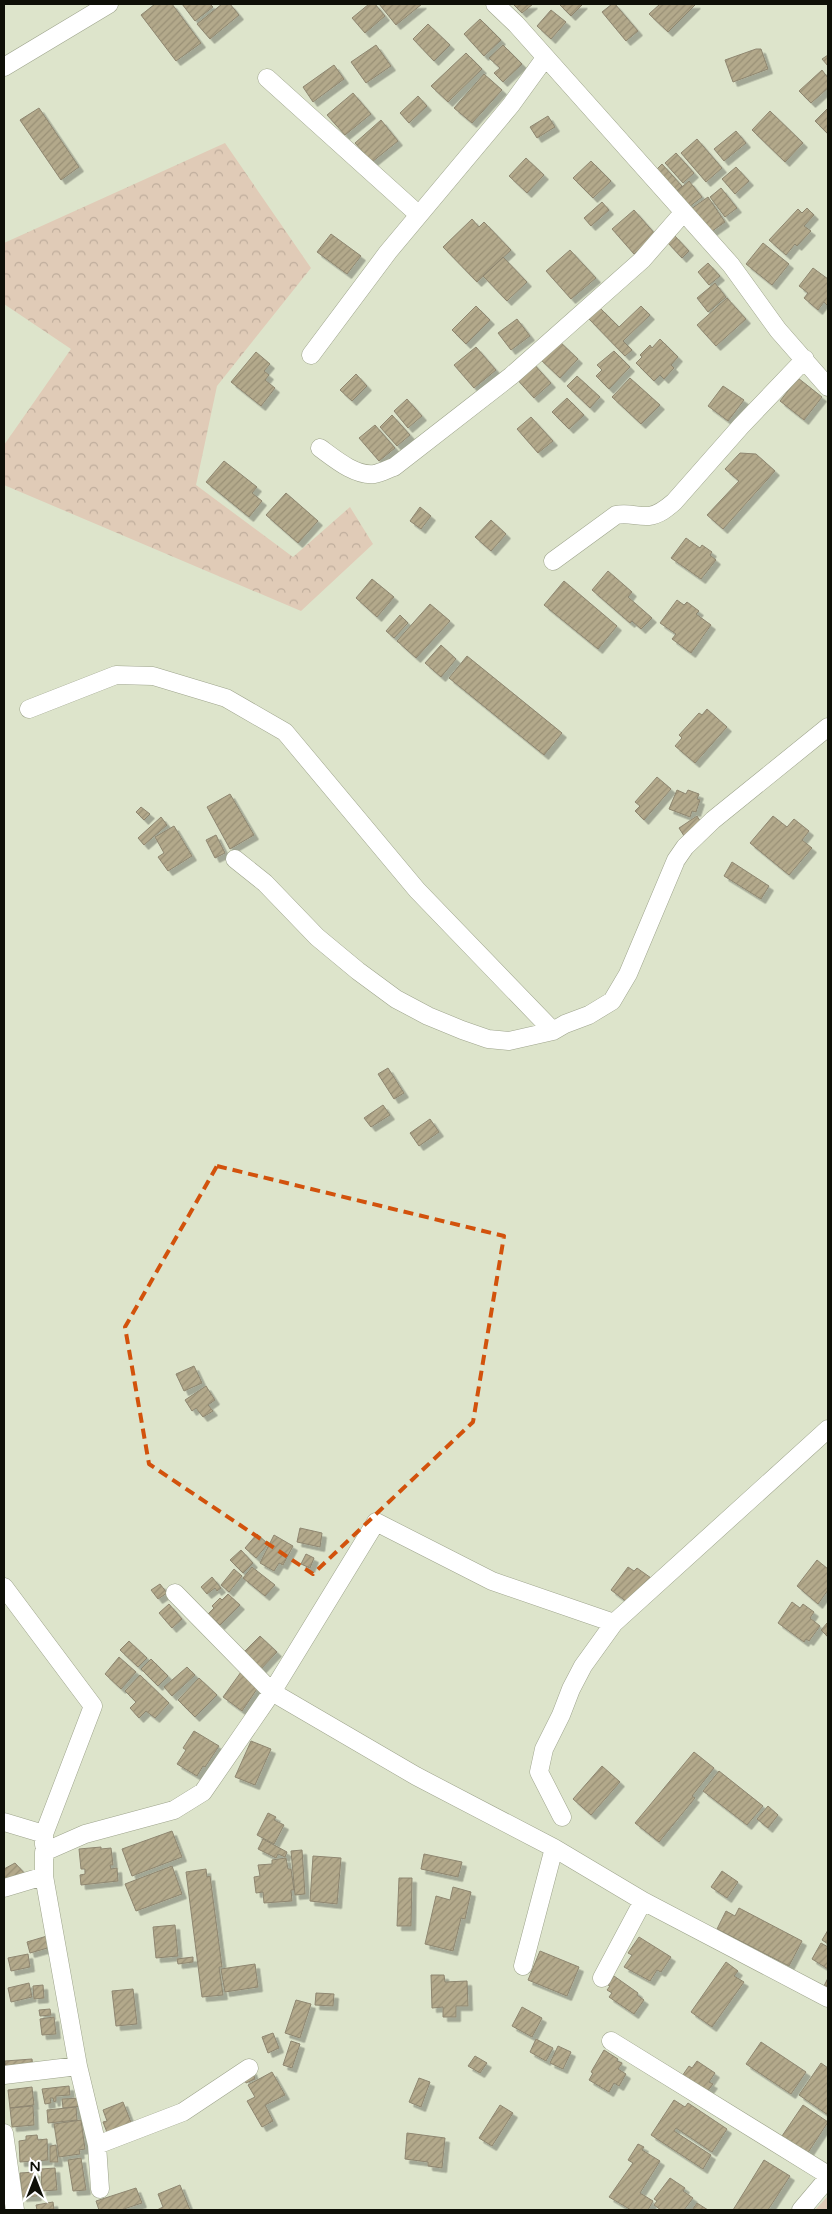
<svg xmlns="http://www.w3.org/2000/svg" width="832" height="2214" font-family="'Varela Round',sans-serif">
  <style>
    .forest { fill: url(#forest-crowns) }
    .building { fill: url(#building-hatch); stroke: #8e8670; filter: url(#shadow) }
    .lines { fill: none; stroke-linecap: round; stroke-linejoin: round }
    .minor-casing { stroke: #9ea48c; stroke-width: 19 }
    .minor { stroke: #fff; stroke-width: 18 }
    .marked { fill: none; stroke: #d2520c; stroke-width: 4; stroke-dasharray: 10 6; stroke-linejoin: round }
  </style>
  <defs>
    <pattern id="forest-crowns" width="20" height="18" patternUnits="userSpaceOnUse" patternTransform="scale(1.25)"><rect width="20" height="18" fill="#e0cbb7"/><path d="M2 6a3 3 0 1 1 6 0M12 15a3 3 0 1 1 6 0" fill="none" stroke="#bfad9c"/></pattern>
    <pattern id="building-hatch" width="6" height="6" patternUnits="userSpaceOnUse" patternTransform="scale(1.25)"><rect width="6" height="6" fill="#b3a98b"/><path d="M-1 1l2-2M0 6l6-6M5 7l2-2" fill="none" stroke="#999076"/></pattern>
    <filter id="shadow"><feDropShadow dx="4.5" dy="4.5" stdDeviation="0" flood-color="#0004"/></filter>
  </defs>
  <rect width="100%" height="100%" fill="#dde4cb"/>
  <path class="forest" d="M225 143 311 268 217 386 196 485 293 557 350 507 373 544 301 611 4 485V445L71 349 4 304V243Z
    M828 2196V2210H815Z"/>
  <path class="building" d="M155 4H172L201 43 176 61 141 15Z
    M182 4H210L213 7 195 21Z
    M222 4H230L239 15 210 39 197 24Z
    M369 4H375L385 16 365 33 352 18Z
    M379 4H422L396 25Z
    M513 4H533L522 13Z
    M559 4H583L571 16Z
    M612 4H615L638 31 626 41 602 12Z
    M660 4H696L668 32 649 14Z
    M551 10 566 22 551 39 537 26Z
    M480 19 501 40 484 56 464 34Z
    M428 24 450 45 434 61 413 39Z
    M376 45 391 66 366 83 351 62Z
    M503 45 522 64 503 82 494 73 500 68 489 58Z
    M756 49H761L768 69 733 82 725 60Z
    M466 53 482 69 448 102 431 86Z
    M828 55V66L822 59Z
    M334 65 344 79 313 102 303 87Z
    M822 70 828 78V88L811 103 799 91Z
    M484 74 502 90 472 123 454 108Z
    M353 93 371 114 345 135 327 115Z
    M418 96 427 106 409 123 400 113Z
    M39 108 79 167 61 180 20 120Z
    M828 108V134L815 121Z
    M770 111 803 143 785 162 752 130Z
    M548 116 555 127 537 138 530 127Z
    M381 120 398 141 372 162 355 143Z
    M736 131 746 143 724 161 714 149Z
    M697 139 722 168 706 182 681 153Z
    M676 153 694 173 683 183 665 163Z
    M526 158 544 175 527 193 509 176Z
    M591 161 611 181 593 198 573 178Z
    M662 164 682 186 671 196 652 174Z
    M736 167 749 181 735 194 722 179Z
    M689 181 702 197 689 207 676 192Z
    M721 188 737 208 725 217 710 197Z
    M708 197 725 222 708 234 691 209Z
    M602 202 609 210 591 226 584 218Z
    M807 208 814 215 804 226 811 231 797 246 795 244 786 255 769 240 798 209 802 213Z
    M634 210 656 235 634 254 612 229Z
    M472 219 479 227 484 222 511 250 477 282 443 247Z
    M331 234 361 256 347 274 317 252Z
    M674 235 689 251 682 258 667 242Z
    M763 243 789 264 772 285 746 264Z
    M570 250 596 278 571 299 546 271Z
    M503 257 527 282 507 301 483 276Z
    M708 263 720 276 709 285 698 272Z
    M813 268 828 279V306L824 302 818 310 804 298 808 293 799 286Z
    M715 283 726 297 708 312 697 298Z
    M727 298 746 319 716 346 697 325Z
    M476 306 490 320 466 344 452 330Z
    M641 306 650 315 623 341 632 350 625 356 589 319 600 308 619 327Z
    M517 319 530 336 511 350 498 333Z
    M557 339 578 359 560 378 539 358Z
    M660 339 678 357 671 365 674 368 664 379 660 375 654 381 636 363 642 357 640 355 650 345 652 348Z
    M476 347 496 370 474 388 454 365Z
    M614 351 630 367 609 389 596 376 602 370 597 365Z
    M256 352 270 364 264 371 269 375 265 380 275 388 261 406 231 382Z
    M531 361 551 383 534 398 514 376Z
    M356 374 367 386 352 401 340 390Z
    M577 376 600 397 590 408 567 386Z
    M630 378 660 405 641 424 612 397Z
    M798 378 822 397 804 420 780 401Z
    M723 386 744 400 728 421 708 406Z
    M567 398 584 415 569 429 552 412Z
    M407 399 422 416 408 428 394 411Z
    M392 415 410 435 397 446 380 427Z
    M531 417 553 441 538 453 517 429Z
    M375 425 395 448 379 461 359 438Z
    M740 453 756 454 775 471 723 529 707 515 739 481 725 469Z
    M224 461 257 487 252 493 262 501 249 517 206 482Z
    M286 493 318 521 298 543 266 515Z
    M420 507 431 516 421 529 410 521Z
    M491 520 506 534 491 551 475 537Z
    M686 538 700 548 702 545 712 552 710 555 716 560 701 579 671 558Z
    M608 571 632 592 628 597 652 618 641 629 632 621 630 623 592 590Z
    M372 579 394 597 377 617 356 598Z
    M564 581 617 626 598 649 544 605Z
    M677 600 684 605 687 602 699 611 696 614 711 625 691 653 672 639 676 634 660 623Z
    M430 604 450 621 416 658 397 641Z
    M400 615 408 623 394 638 386 631Z
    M441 645 456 659 441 677 425 663Z
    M467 656 562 733 544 755 449 678Z
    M707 709 727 727 695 763 675 746 682 738 679 735 699 713 702 715Z
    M657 777 671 789 644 820 635 811 640 806 635 802Z
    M677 790 686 794 688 790 699 794 697 799 700 800 696 812 692 811 690 817 669 809Z
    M230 794 254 835 230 849 207 807Z
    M141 807 150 814 144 820 136 812Z
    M697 816 704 827 686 839 679 828Z
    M773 816 787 827 794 819 809 831 802 840 812 848 789 875 750 843Z
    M161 817 167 825 144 845 138 838Z
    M174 826 192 856 168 871 158 857 164 853 155 837Z
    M216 835 225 853 215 858 206 840Z
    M732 862 769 886 761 899 724 876Z
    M388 1068 404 1093 394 1099 378 1074Z
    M383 1105 390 1115 371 1127 364 1118Z
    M430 1119 439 1132 419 1146 410 1133Z
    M194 1366 202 1383 184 1391 176 1374Z
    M206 1386 215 1400 208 1405 213 1411 203 1417 196 1408 192 1411 185 1400Z
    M300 1528 322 1533 320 1547 297 1542Z
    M257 1534 268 1544 256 1558 245 1548Z
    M274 1535 293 1546 283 1565 279 1563 274 1571 260 1563Z
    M241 1550 253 1563 243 1573 230 1560Z
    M306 1554 314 1558 310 1568 301 1564Z
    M817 1560 828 1569V1590L818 1604 797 1586Z
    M252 1567 275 1585 265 1596 243 1578Z
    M628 1567 634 1571 637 1568 651 1578 631 1605 611 1590Z
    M234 1569 242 1576 229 1592 221 1585Z
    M212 1577 221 1588 217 1591 215 1588 207 1594 201 1587Z
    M160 1584 167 1593 158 1599 151 1590Z
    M228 1594 240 1605 220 1625 208 1614 214 1608 212 1606 220 1598 222 1600Z
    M792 1602 800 1608 803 1604 814 1612 810 1618 820 1626 809 1641 806 1639 804 1642 778 1623Z
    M169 1604 182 1619 172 1628 159 1613Z
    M828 1622V1637L821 1630Z
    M260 1636 277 1652 259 1671 241 1655Z
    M129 1641 147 1658 138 1667 120 1650Z
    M119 1657 136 1672 121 1689 105 1674Z
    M151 1659 168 1676 158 1686 141 1669Z
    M187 1667 195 1675 172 1696 164 1687Z
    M241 1672 259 1686 242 1711 223 1697Z
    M140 1675 169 1703 155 1718 146 1711 139 1718 130 1708 136 1702 125 1691Z
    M199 1678 217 1695 195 1717 178 1700Z
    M194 1731 219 1746 205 1767 203 1766 197 1776 177 1764 186 1750 183 1748Z
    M251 1741 271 1749 255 1785 235 1777Z
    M694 1752 714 1768 692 1796 695 1798 659 1842 635 1823Z
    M602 1766 620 1782 591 1815 573 1799Z
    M719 1771 763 1806 747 1825 703 1791Z
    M768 1806 778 1815 768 1828 757 1819Z
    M268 1813 276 1817 274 1820 284 1825 274 1844 257 1835Z
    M172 1831 182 1857 132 1876 122 1849Z
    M263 1839 287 1852 285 1857 278 1854 276 1858 258 1849Z
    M101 1847V1849L111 1848 113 1865H110L111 1869 117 1868 118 1881 81 1885 80 1875 85 1874V1869H81L79 1849Z
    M302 1850 305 1894 295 1895 291 1851Z
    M424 1854 462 1862 458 1877 421 1869Z
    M313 1856 341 1858 337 1904 310 1901Z
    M286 1858 288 1869H291L294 1890H291L292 1901 264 1903 263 1892 256 1893 254 1877 260 1876 258 1865 272 1864V1860Z
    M15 1863 27 1876 4 1887V1869Z
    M172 1866 182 1894 136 1911 125 1884Z
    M206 1869 207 1877 210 1876 222 1967H219L223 1995 202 1997 186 1872Z
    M722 1871 738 1882 727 1898 711 1887Z
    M399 1878H412L411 1926H397Z
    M453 1887 471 1892 465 1919 461 1918 453 1951 425 1944 436 1896 450 1900Z
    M739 1908 802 1941 789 1966 717 1929 726 1911 735 1916Z
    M175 1925 178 1956 156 1958 153 1927Z
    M828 1930V1944L822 1940Z
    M47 1936 51 1947 30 1953 27 1942Z
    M639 1937 671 1957 661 1972 657 1970 650 1981 624 1967 632 1955 628 1953Z
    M821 1943 828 1947V1969L812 1959Z
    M540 1951 579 1967 567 1996 528 1980Z
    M28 1954 30 1967 11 1971 8 1958Z
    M193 1957V1962L178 1964 177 1959Z
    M726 1962 738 1971 734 1976 744 1982 712 2027 691 2012Z
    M255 1964 258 1987 225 1992 221 1969Z
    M431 1975H444L445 1982 467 1981 468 2006H456V2017H443V2007L432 2008Z
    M614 1976 638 1993 637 1995 644 2000 634 2014 609 1997 612 1993 607 1990 610 1986 608 1985Z
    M828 1978V1991L823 1988Z
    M29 1983 32 1997 11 2002 8 1988Z
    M43 1985 44 1998 34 1999 33 1986Z
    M133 1989 137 2024 116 2026 112 1991Z
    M316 1993 334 1994 333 2006 315 2005Z
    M296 2000 311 2004 300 2038 285 2033Z
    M522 2007 542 2018 532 2037 512 2026Z
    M50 2009 51 2015 40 2016 39 2010Z
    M54 2017 56 2034 42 2035 40 2019Z
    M273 2033 279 2048 268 2053 262 2037Z
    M536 2039 553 2048 546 2061 530 2052Z
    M291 2041 300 2044 292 2068 283 2065Z
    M761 2042 806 2072 791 2094 746 2064Z
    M558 2046 571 2052 563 2069 550 2063Z
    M604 2050 618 2059 617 2061 622 2063 618 2069 626 2074 619 2086 614 2083 609 2092 589 2080 593 2073 591 2072Z
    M475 2056 487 2063 480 2073 468 2066Z
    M32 2059 33 2068 4 2070V2063V2068H6L5 2061Z
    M697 2061 715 2073 709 2082 713 2084 704 2096 680 2079 689 2066 692 2068Z
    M821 2063 828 2068V2115L799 2095Z
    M252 2070 255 2079 246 2083 243 2074Z
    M272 2072 285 2095 265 2105 273 2121 262 2127 247 2101 255 2097 248 2085Z
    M419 2078 430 2082 421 2107 409 2102Z
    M69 2086 70 2095 56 2096V2101L54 2102 53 2098H50L51 2103 45 2104 42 2089Z
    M32 2087 34 2105 10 2108 8 2090Z
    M81 2098 82 2106 63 2108 62 2099Z
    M674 2100 685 2107 688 2103 727 2129 712 2152 676 2128 674 2131 711 2155 703 2169 651 2135Z
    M123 2102 132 2125 108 2135 103 2122 107 2121 103 2110Z
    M500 2105 513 2113 492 2146 479 2138Z
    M803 2105 828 2122 807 2154 782 2136Z
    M33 2106 34 2125 12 2127 10 2108Z
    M76 2107 77 2120 48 2123 47 2110Z
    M81 2120 85 2149 79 2150 80 2154 59 2157 54 2124Z
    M407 2133 445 2138 442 2168 428 2166V2162L405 2159Z
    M37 2135 38 2140 47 2139 48 2160 20 2162 19 2141 26 2140V2136Z
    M638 2144 644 2147 642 2150 660 2161 640 2193 653 2201 648 2210H631L609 2197 633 2163 628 2160Z
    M56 2145 58 2162H50V2146Z
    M81 2158 86 2190 73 2191 68 2160Z
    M764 2160 790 2176 768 2210H733Z
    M55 2168 57 2190 42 2191 41 2169Z
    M35 2172 37 2196 22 2197 20 2173Z
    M670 2178 685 2188 683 2191 693 2198 684 2210H661L654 2205 657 2201 654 2199Z
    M180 2185 190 2210H157L163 2207 158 2194Z
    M136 2188 142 2203 121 2210H99L96 2201Z
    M53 2202 54 2209 37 2210 36 2205Z
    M697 2203 708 2210H692Z"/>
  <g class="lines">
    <g class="minor-casing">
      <path id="minor" d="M495 4 516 24 731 265 778 330 828 387
        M4 67 109 4
        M267 78 419 215
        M311 355 388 252 511 105 545 58
        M320 448C335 459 355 476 374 474 381 473 388 469 394 467L511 376 642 260 683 213
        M553 561 616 515C628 512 637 517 649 516 659 515 667 508 674 502L741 426 805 359
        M29 709 116 675 153 676 226 698 285 732 417 890 553 1031
        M235 859 265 883 317 937 358 971 396 999 428 1016 462 1030 488 1039 509 1041 553 1031 565 1024 589 1015 612 1001 628 974 676 860 685 847 713 820 828 727
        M4 1587 93 1706 44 1834
        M175 1593 272 1692 416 1776 554 1848 643 1901 828 1998
        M562 1817 539 1772 544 1749 561 1715 571 1689 583 1666 614 1623 828 1429
        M4 1822 44 1834V1845
        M4 1888 44 1876
        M523 1966 554 1848
        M602 1978 643 1901
        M611 2041 828 2175
        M4 2075 78 2066
        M4 2133 15 2210
        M97 2145 183 2112 249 2068
        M100 2189 97 2145 78 2066 44 1876V1852L85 1834 174 1810 203 1792 272 1692 376 1522 492 1581 614 1623
        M801 2210 828 2178"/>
    </g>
    <use href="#minor" class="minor"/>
  </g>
  <path class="marked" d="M217 1166 504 1236 473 1422 313 1574 149 1464 125 1327Z"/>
  <rect width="832" height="2214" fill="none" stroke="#0e0f07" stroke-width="10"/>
  <g transform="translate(35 2179)" stroke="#ffffff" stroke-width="4" paint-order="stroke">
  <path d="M0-4L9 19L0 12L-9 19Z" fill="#0e0f07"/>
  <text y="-8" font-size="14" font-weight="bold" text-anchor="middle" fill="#0e0f07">N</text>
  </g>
</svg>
